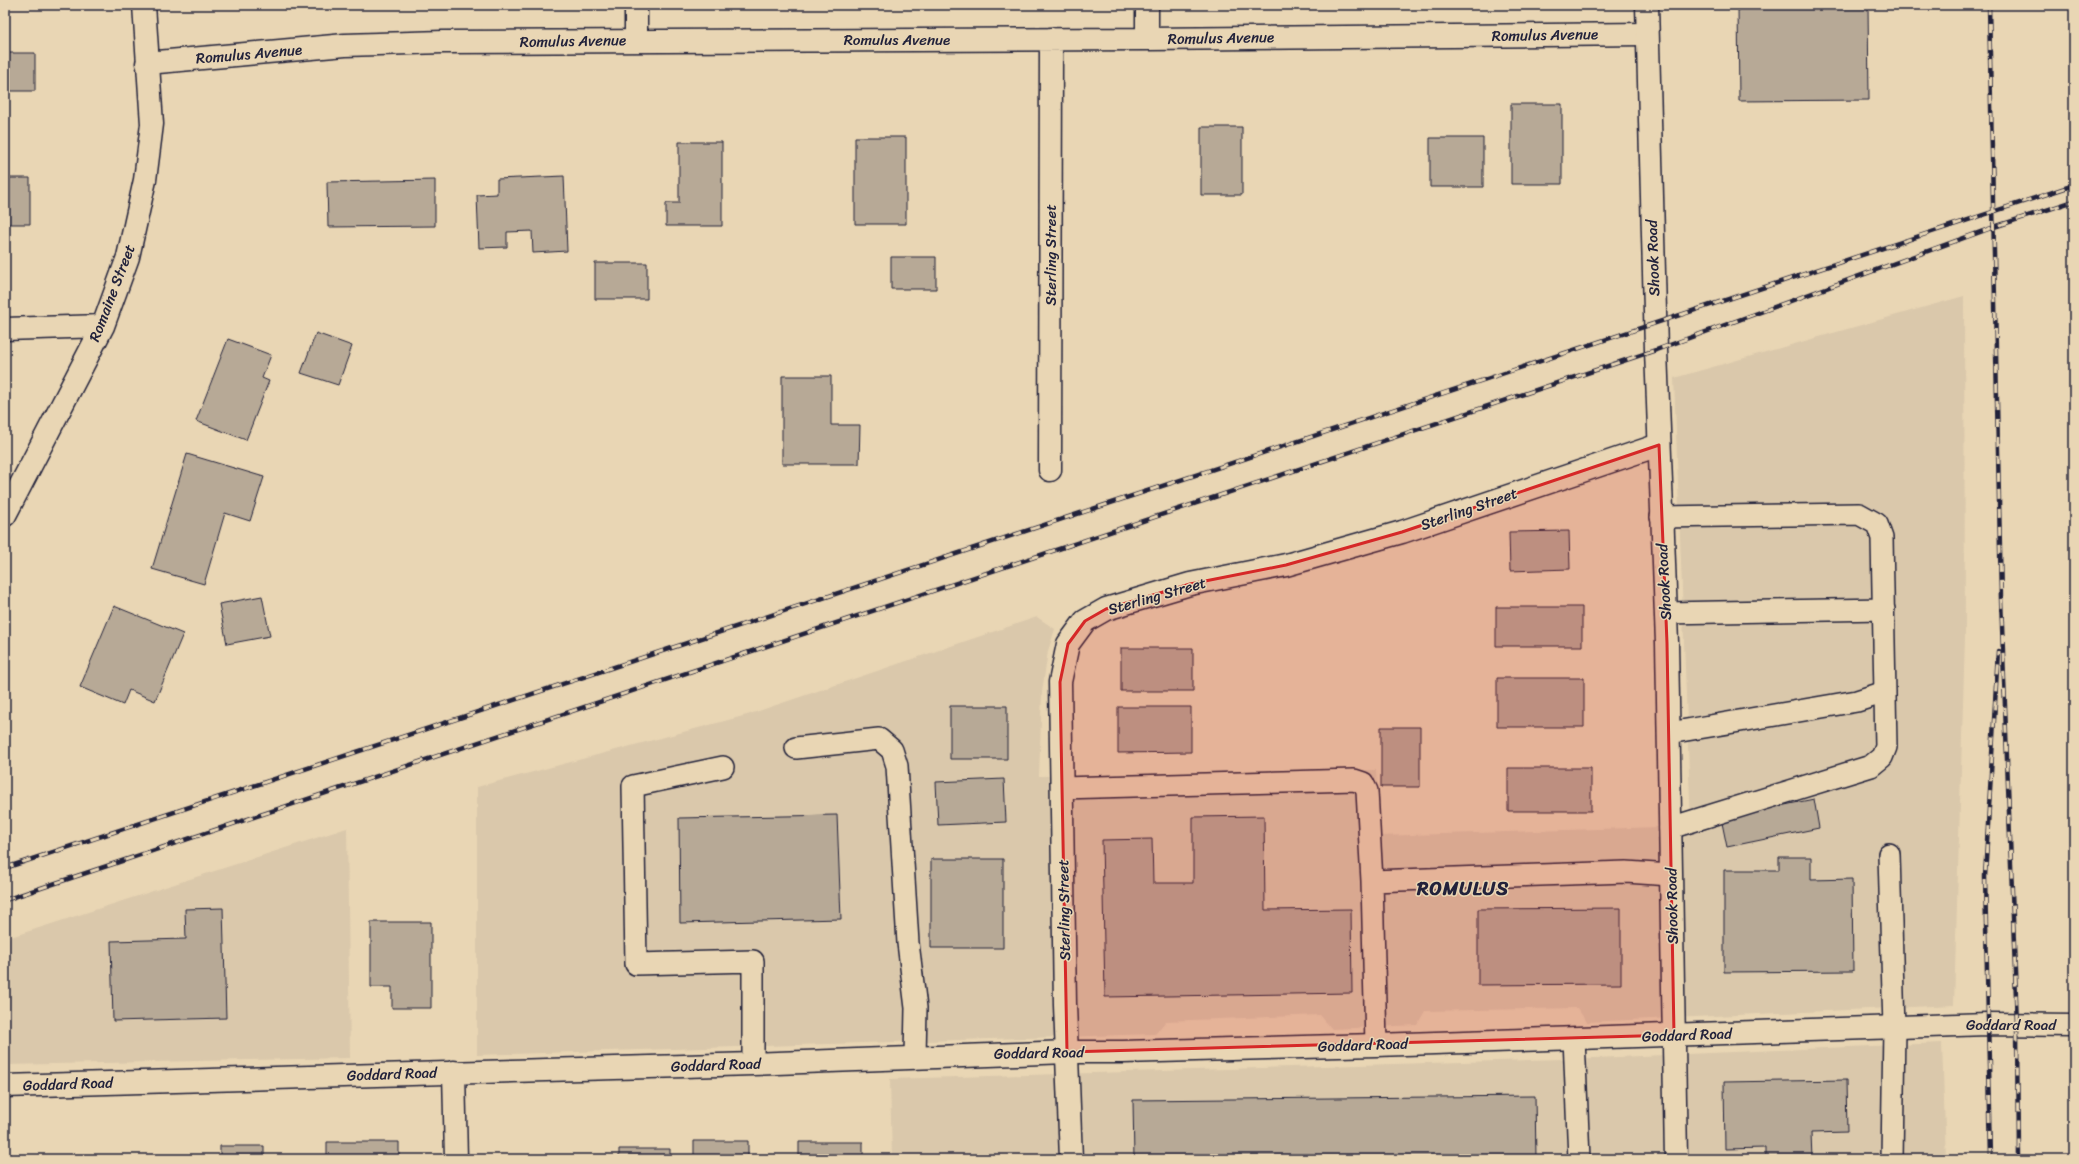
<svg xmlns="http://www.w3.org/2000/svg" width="2079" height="1164" font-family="Sriracha,sans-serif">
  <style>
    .built { fill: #dac8ab }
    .building { fill: #b7a996; stroke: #22223b }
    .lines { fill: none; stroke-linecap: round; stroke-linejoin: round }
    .service-casing { stroke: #22223b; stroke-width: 24 }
    .minor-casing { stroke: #22223b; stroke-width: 25 }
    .tertiary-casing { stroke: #22223b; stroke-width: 25 }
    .secondary-casing { stroke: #22223b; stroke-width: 25 }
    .service { stroke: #e9d6b4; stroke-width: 21 }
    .minor { stroke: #e9d6b4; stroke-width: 22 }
    .tertiary { stroke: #e9d6b4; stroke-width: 22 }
    .secondary { stroke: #e9d6b4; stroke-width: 22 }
    .rail-casing { stroke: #22223b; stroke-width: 4.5 }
    .rail { stroke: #e9d6b4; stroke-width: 3; stroke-dasharray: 9; stroke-linecap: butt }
    .marked { fill: #d62828; fill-opacity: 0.2; stroke: #d62828; stroke-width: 3; stroke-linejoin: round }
    .labels { text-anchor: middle; stroke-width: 3; stroke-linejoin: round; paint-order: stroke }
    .street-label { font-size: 15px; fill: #22223b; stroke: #e9d6b4 }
    .district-label { font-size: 19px; font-weight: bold; letter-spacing: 1px; fill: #22223b; stroke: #e9d6b4 }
  </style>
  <rect width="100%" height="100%" fill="#e9d6b4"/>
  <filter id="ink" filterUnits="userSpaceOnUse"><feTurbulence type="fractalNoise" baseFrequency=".025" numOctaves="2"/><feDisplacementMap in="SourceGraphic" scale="8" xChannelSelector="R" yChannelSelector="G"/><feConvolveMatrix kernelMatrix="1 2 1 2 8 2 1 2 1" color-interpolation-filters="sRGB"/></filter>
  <g filter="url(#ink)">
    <path class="built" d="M1964 296 1965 637 1954 1005 1587 1022 1577 1008 1425 1011 1417 1025 1332 1029 1320 1015 1166 1021 1155 1034 477 1055V787L747 715 1037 617 1055 629 1048 651 1042 692 1039 776 1376 770 1379 836 1691 826 1674 378Z
      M347 828 350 1058 5 1065V939Z
      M1942 1043 1946 1159H892L890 1079 1595 1058Z"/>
    <path class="building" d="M1738 5H1868L1869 100 1739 101Z
      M5 53H35V91H5Z
      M1511 104H1562V184H1511Z
      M1201 127H1242V195H1201Z
      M855 137H906V224H855Z
      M1430 138H1483V187H1430Z
      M679 142H722V226H666V203H679Z
      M564 176 567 251 533 253 532 231 507 232V247L479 248 477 195 497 194V179Z
      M5 178H30V224H5Z
      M435 180V226L328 227 327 182Z
      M891 257H936V289H891Z
      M595 263H647V299H595Z
      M316 333 352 346 338 385 301 373Z
      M228 339 271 355 262 378 269 381 246 440 196 421Z
      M782 376H831V425H860L859 464H782Z
      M187 454 264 477 250 521 225 513 204 584 152 569Z
      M1569 531 1570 569 1510 571 1509 532Z
      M262 596 270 636 227 644 219 604Z
      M114 606 183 634 155 701 129 690 123 705 80 687Z
      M1496 607H1582V646H1496Z
      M1121 648H1193V691H1121Z
      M1497 678H1584V727H1497Z
      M950 706H1007V759H950Z
      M1118 707H1191V752L1118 753Z
      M1381 727H1420V787H1381Z
      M1508 768H1591V811H1508Z
      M1004 779 1006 822 938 825 936 782Z
      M1814 799 1819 828 1727 847 1721 818Z
      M837 815 841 919 680 923 679 818Z
      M1264 816 1265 910 1351 909 1352 993 1105 997 1102 840 1152 839 1153 883H1193V817Z
      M1779 857H1811V880L1852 879 1853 971 1724 972V870H1779Z
      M931 859H1003V948H931Z
      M223 908 226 1018 113 1021 111 941 186 939 185 909Z
      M1621 908V984L1478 985V909Z
      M371 922H431V1008H392V987H371Z
      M1846 1080 1847 1132 1811 1133 1812 1159H1765V1148L1725 1149 1724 1082Z
      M1535 1096 1536 1159H1134L1133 1100Z
      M694 1141H748V1159H694Z
      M327 1142H399V1159H327Z
      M799 1142H863V1159H799Z
      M220 1146H264V1159H220Z
      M619 1149H670V1159H619Z
      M534 1158H587V1159H534Z"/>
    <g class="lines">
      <g class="service-casing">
        <path id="service" d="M1661 517 1859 514 1877 524 1882 538 1886 747 1882 757 1871 766 1670 828
          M1666 613 1884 609
          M1669 733 1857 701 1885 692
          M796 748 879 739 892 750 897 766 908 943 916 1008 915 1057
          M723 767 633 786 636 964 753 961V1064
          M1062 788 1354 780 1363 783 1367 791 1372 881 1376 1045
          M1889 854 1894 1028 1892 1159
          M1372 881 1626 872 1671 875
          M1574 1038 1579 1159"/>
      </g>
      <g class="minor-casing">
        <path id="minor" d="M1147 5V39
          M636 40V5
          M147 63 345 45 443 42 1147 39 1647 34
          M5 329 103 326
          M1050 470 1051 39
          M5 515 103 326 128 257 145 180 152 124 144 5
          M1071 1159 1065 1005 1060 682 1068 644 1085 621 1106 609 1190 584 1286 565 1402 532 1659 445"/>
      </g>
      <g class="tertiary-casing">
        <path id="tertiary" d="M1647 5 1656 350 1667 643 1676 1159
          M454 1072 456 1159"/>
      </g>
      <g class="secondary-casing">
        <path id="secondary" d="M5 1086 753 1064 1067 1052H1123L1376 1045 1987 1024 2074 1025"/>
      </g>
      <use href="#service" class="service"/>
      <use href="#minor" class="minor"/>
      <use href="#tertiary" class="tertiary"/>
      <use href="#secondary" class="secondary"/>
      <g class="rail-casing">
        <path id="rail" d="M1989 5 2001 599 2017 1024 2018 1159
          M5 868 2074 185
          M5 900 1656 350 1994 227 2074 201
          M1991 1159 1985 877 1998 651"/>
      </g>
      <use href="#rail" class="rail"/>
    </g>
  </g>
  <path class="marked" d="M1659 445 1667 643 1674 1035 1067 1052 1060 682 1068 644 1085 621 1106 609 1190 584 1286 565 1402 532Z"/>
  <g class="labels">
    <g class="street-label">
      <text transform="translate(1545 35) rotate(-1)" y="5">Romulus Avenue</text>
      <text transform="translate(1221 38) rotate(-1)" y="5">Romulus Avenue</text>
      <text x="897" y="45">Romulus Avenue</text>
      <text transform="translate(573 41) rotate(-1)" y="5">Romulus Avenue</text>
      <text transform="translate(249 54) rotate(-5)" y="5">Romulus Avenue</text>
      <text transform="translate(1051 255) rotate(-90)" y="5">Sterling Street</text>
      <text transform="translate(1653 258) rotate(-92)" y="5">Shook Road</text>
      <text transform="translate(112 293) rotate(-69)" y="5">Romaine Street</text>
      <text transform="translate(1469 509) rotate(-19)" y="5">Sterling Street</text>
      <text transform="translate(1664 582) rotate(-93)" y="5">Shook Road</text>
      <text transform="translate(1157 596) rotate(-16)" y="5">Sterling Street</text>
      <text transform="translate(1672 906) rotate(-91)" y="5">Shook Road</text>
      <text transform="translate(1064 910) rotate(-91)" y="5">Sterling Street</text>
      <text x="2011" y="1030">Goddard Road</text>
      <text transform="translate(1687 1035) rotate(-2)" y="5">Goddard Road</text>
      <text transform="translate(1363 1045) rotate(-2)" y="5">Goddard Road</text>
      <text transform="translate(1039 1053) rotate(-1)" y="5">Goddard Road</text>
      <text transform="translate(716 1065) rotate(-2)" y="5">Goddard Road</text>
      <text transform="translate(392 1074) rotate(-2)" y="5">Goddard Road</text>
      <text transform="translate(68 1084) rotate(-2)" y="5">Goddard Road</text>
    </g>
    <g class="district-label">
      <text x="1463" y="895">ROMULUS</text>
    </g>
  </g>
  <rect width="2079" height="1164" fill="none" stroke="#e9d6b4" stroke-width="20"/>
  <rect x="10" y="10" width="2059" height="1144" fill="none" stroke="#22223b" stroke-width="1.5" filter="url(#ink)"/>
</svg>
